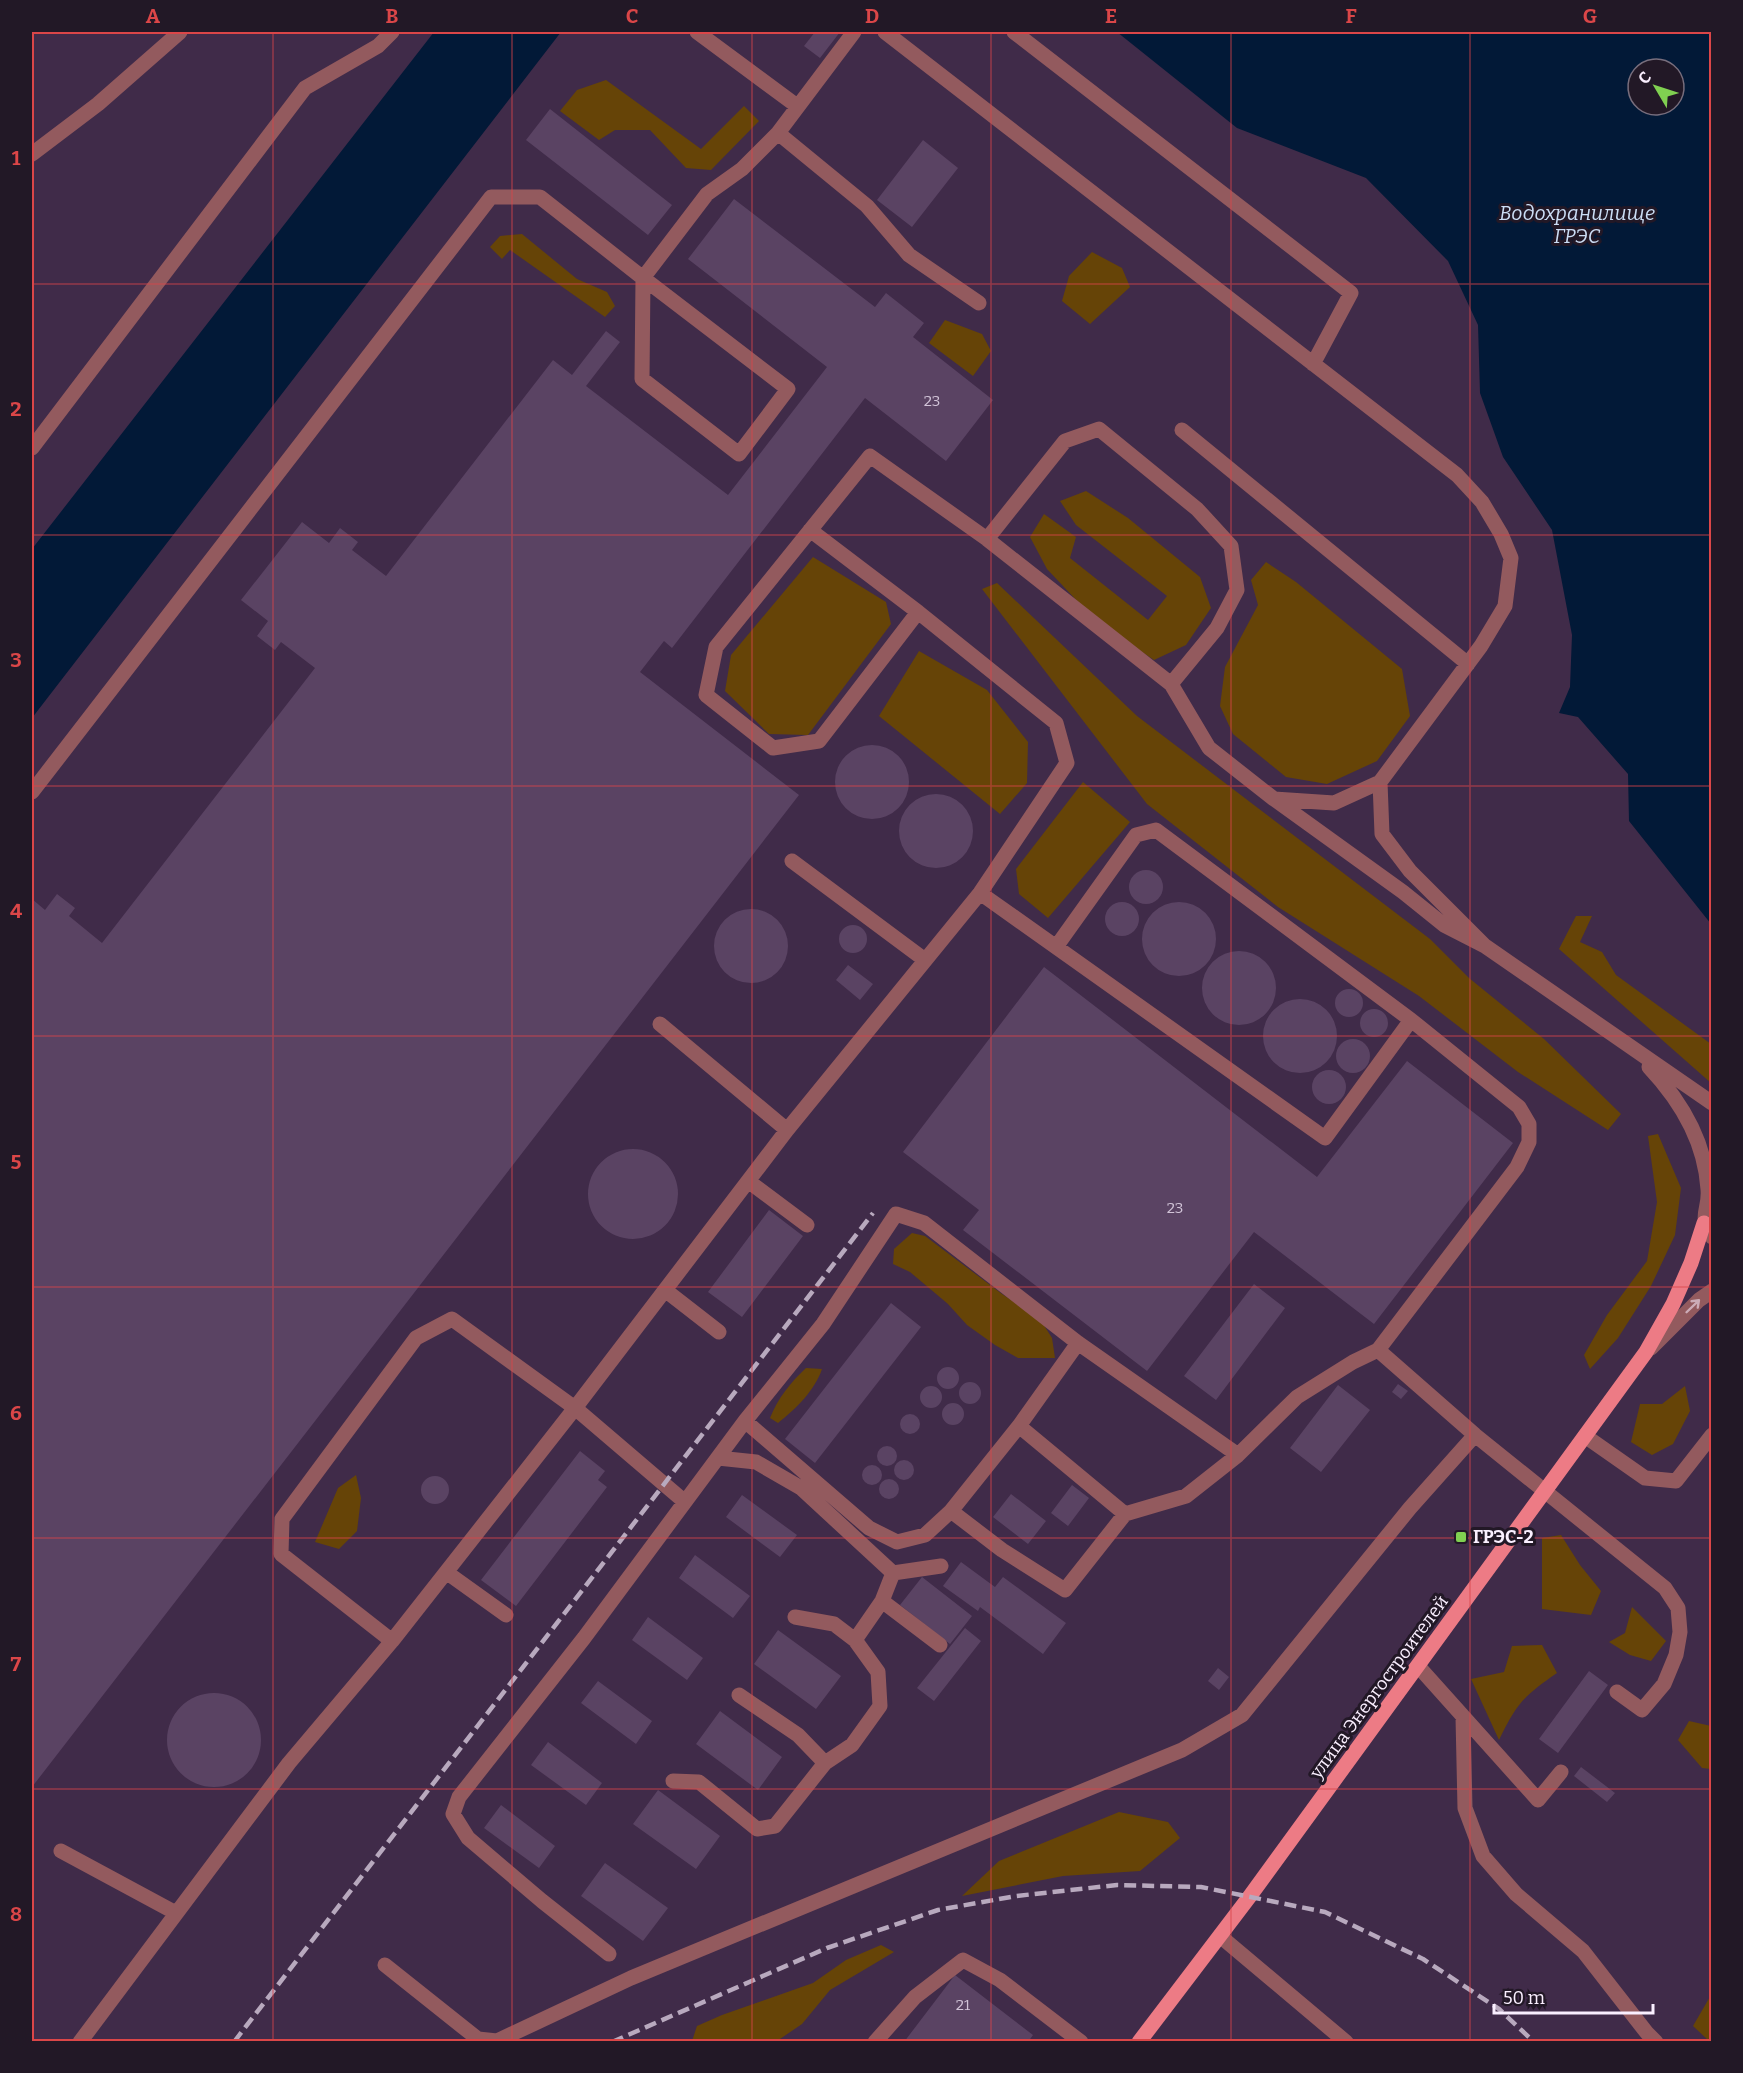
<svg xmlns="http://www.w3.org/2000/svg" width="1743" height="2073" font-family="Bitter,serif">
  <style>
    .green { fill: #664407 }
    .water { fill: #021937; fill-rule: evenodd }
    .building { fill: #5a4363 }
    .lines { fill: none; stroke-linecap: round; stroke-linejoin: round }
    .minor { stroke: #935a5e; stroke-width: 15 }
    .major { stroke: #ed7b85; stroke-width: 15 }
    .rail { stroke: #b8a9be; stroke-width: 4.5; stroke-dasharray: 12 6; stroke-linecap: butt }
    .oneway { stroke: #ccacb7 }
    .grid { fill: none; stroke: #db4648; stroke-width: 1.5; stroke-opacity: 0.55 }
    .poi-dot { fill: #80d051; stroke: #221826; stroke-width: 2 }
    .labels { text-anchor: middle; stroke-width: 6; stroke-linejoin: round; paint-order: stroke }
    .number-label { font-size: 15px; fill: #d2c4d8 }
    .poi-label { font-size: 18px; font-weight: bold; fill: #faefff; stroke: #221826; text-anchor: start }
    .street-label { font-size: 18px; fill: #faefff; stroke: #221826 }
    .water-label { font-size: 20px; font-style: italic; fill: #cbddf5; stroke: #221826 }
    .neatline { fill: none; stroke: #db4648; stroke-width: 2 }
    .grid-label { font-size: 20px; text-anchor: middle; font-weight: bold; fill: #db4648 }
  </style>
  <rect width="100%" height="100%" fill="#402b49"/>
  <path class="green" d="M606 80 701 149 744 106 759 121 711 170 686 168 650 130H615L599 140 560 111 577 90Z
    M522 234 577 279 607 292 615 306 605 317 510 250 502 259 490 247 500 236Z
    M1092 252 1122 268 1130 287 1090 324 1062 301 1069 276Z
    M945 320 982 334 991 351 973 376 929 343Z
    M1086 491 1128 518 1200 577 1211 608 1186 645 1154 660 1097 622 1047 569 1030 537 1044 514 1076 537 1070 558 1148 620 1167 596 1076 525 1060 501Z
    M813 557 886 602 891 624 808 735 769 734 725 691 731 655Z
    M1266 562 1296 582 1402 669 1410 716 1377 761 1327 784 1286 777 1233 734 1220 706 1225 667 1258 605 1251 580Z
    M997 583 1137 716 1430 939 1469 978 1544 1039 1621 1114 1608 1130 1518 1072 1419 996 1278 907 1147 804 982 589Z
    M919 651 987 690 1028 742 1027 783 1000 814 879 716Z
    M1083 782 1130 822 1048 918 1019 894 1016 869Z
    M1576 916H1592L1580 942 1602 952 1616 975 1711 1044V1083L1559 949Z
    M1658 1134 1681 1188 1675 1235 1651 1286 1618 1338 1590 1369 1584 1355 1607 1315 1647 1261 1657 1202 1648 1136Z
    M912 1233 925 1236 1002 1294 1040 1319 1052 1338 1055 1358H1018L995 1345 967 1325 948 1304 910 1272 893 1264 894 1249Z
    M806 1368 822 1369C815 1390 796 1409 778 1423L770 1418C778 1398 790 1383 806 1368Z
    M1685 1386 1690 1411 1673 1444 1652 1455 1631 1442 1640 1404H1662Z
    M356 1475 361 1498 357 1531 339 1549 315 1542 338 1488Z
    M1561 1535 1580 1565 1601 1591 1591 1615 1542 1609V1538Z
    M1632 1607 1666 1641 1651 1661 1630 1655 1609 1642 1625 1633Z
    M1542 1645 1557 1673C1524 1696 1517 1703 1499 1740L1471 1679 1504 1672 1512 1646Z
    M1689 1721 1711 1726V1769L1702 1768 1678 1740Z
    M1119 1812 1168 1822 1180 1838 1140 1871 1063 1876 962 1896 999 1861Z
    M881 1945 894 1952 830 1990 802 2024 777 2041H692L697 2026 722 2015 813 1983 846 1960Z
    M1711 1995V2034L1708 2040 1693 2026Z"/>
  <path class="water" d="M434 32H561L32 718V549Z
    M1117 32H1711V924L1629 821 1628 774 1578 717 1559 713 1570 687 1572 635 1552 530 1503 457 1480 393 1478 325 1448 261 1366 178 1237 128ZM1638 69H1674V105H1638Z"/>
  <path class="building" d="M815 32H840L820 58 804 46Z
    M550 109 672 205 648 235 526 140Z
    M923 140 958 168 912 227 877 200Z
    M734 199 875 307 886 293 924 323 913 337 993 400 946 461 865 398 672 648 664 641 640 672 799 795 32 1787V899L45 910 57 894 75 908 69 916 102 943 315 668 281 642 275 650 257 636 268 621 241 600 302 522 329 543 340 528 358 542 352 550 386 576 553 360 572 375 606 331 620 342 586 386 728 495 827 367 688 259Z
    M835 782a37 37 0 1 1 74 0a37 37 0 1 1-74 0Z
    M899 831a37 37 0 1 1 74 0a37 37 0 1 1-74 0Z
    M1129 887a17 17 0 1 1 34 0a17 17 0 1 1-34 0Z
    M1142 939a37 37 0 1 1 74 0a37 37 0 1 1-74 0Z
    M1105 919a17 17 0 1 1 34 0a17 17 0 1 1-34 0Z
    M714 946a37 37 0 1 1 74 0a37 37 0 1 1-74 0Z
    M839 939a14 14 0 1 1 28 0a14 14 0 1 1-28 0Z
    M1202 988a37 37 0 1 1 74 0a37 37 0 1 1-74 0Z
    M848 965 873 984 860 1000 836 980Z
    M1044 967 1317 1177 1407 1061 1513 1143 1374 1324 1254 1232 1147 1371 963 1230 979 1210 903 1152Z
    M1335 1003a14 14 0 1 1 28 0a14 14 0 1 1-28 0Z
    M1263 1036a37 37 0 1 1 74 0a37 37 0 1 1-74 0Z
    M1360 1023a14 14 0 1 1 28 0a14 14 0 1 1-28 0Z
    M1336 1056a17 17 0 1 1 34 0a17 17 0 1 1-34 0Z
    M1312 1087a17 17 0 1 1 34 0a17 17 0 1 1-34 0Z
    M588 1194a45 45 0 1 1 90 0a45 45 0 1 1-90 0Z
    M769 1210 803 1236 742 1317 708 1292Z
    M1254 1284 1285 1308 1216 1400 1184 1376Z
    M891 1303 921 1327 815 1463 785 1439Z
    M937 1378a11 11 0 1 1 22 0a11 11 0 1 1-22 0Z
    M959 1393a11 11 0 1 1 22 0a11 11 0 1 1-22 0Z
    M1398 1384 1408 1391 1401 1399 1392 1392Z
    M1338 1385 1370 1410 1321 1472 1290 1448Z
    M920 1397a11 11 0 1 1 22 0a11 11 0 1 1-22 0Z
    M942 1414a11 11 0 1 1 22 0a11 11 0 1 1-22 0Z
    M900 1424a10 10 0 1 1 20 0a10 10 0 1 1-20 0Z
    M877 1456a10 10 0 1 1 20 0a10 10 0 1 1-20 0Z
    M580 1451 605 1471 598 1480 607 1487 516 1606 481 1580Z
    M894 1470a10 10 0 1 1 20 0a10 10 0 1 1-20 0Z
    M862 1475a10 10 0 1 1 20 0a10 10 0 1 1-20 0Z
    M421 1490a14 14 0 1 1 28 0a14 14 0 1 1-28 0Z
    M879 1489a10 10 0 1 1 20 0a10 10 0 1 1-20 0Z
    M1072 1485 1089 1498 1068 1526 1051 1513Z
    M1011 1494 1046 1521 1028 1544 993 1517Z
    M742 1495 797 1535 780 1557 726 1517Z
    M695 1555 750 1596 733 1618 679 1578Z
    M961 1562 995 1587 1003 1577 1066 1623 1043 1654 980 1607 978 1611 943 1586Z
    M922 1577 972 1616 950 1644 900 1605Z
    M648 1617 703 1658 687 1680 632 1640Z
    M965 1628 981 1641 934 1701 917 1688Z
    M778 1630 841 1676 816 1709 754 1664Z
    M1218 1668 1229 1677 1219 1690 1208 1681Z
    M1589 1671 1608 1685 1558 1753 1539 1739Z
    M598 1681 652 1721 636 1744 581 1703Z
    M167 1740a47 47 0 1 1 94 0a47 47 0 1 1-94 0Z
    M720 1711 782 1757 758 1790 696 1744Z
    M548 1742 602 1783 586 1805 531 1765Z
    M1581 1767 1615 1793 1607 1802 1574 1776Z
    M658 1790 720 1836 696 1869 633 1824Z
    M501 1805 555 1846 539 1868 484 1828Z
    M605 1863 668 1908 643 1941 581 1896Z
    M955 1975 1033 2035 1028 2042H904Z"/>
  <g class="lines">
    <path class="minor" d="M697 32 797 106
      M885 32 1457 475 1482 502 1501 534 1511 558 1505 606 1481 646 1380 782 1334 803 1274 799
      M1014 32 1351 293 1313 364
      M778 133 867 206 909 255 979 303
      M32 154 98 104 180 32
      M1182 430 1468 664
      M32 448 305 88 378 46 392 32
      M918 612 819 741 773 748 706 695 716 647 870 456 987 539
      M1171 684 1217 628 1237 590 1231 546 1197 509 1099 429 1065 441 987 539 1171 684 1209 748 1274 799 1403 892 1444 925 1485 946
      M1380 782 1382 834 1410 871 1485 946 1712 1103
      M32 792 491 197H540L643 278 788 389 739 454 642 379 643 278 707 194 742 169 778 133 854 32
      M792 861 925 960
      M980 893 1325 1138 1411 1020
      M660 1024 787 1130
      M1649 1067C1681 1101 1705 1141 1708 1189 1710 1211 1698 1213 1712 1237
      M748 1181 807 1225
      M665 1290 719 1332
      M1651 1348 1699 1300 1712 1291
      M1378 1350 1475 1435 1665 1588 1678 1608 1680 1632 1676 1655 1664 1684 1642 1710 1617 1692
      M745 1421 869 1528 897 1542 925 1535 951 1511 1019 1426 1078 1343
      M1019 1426 1125 1514
      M1585 1436 1645 1478 1676 1481 1712 1435
      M718 1458 756 1462 801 1488 893 1573 882 1601 855 1640
      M951 1511 1002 1550 1065 1590 1125 1514 1186 1496 1238 1455 1297 1397 1353 1362 1378 1350 1517 1167 1529 1142V1124L1519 1107 1411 1020 1156 830 1136 835 1056 947
      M446 1572 506 1615
      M893 1573 941 1566
      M882 1601 940 1645
      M392 1641 281 1554 282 1519 416 1338 452 1319 575 1408 685 1502
      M1418 1666 1538 1800 1561 1772
      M739 1695 798 1735 825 1763
      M1463 1717 1465 1808 1483 1856 1516 1894 1583 1951 1647 2033 1656 2042
      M673 1781 699 1782 757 1829 775 1826 825 1763 852 1745 880 1706 878 1672 855 1640 834 1624 795 1617
      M61 1851 176 1913
      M1220 1936 1346 2042
      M609 1954 542 1901 468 1838 453 1814 459 1797 584 1638 745 1421 823 1324 896 1214 924 1223 1078 1343 1238 1455
      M385 1965 478 2039 497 2041 631 1978 1182 1750 1242 1715 1410 1508 1475 1435
      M80 2042 289 1763 392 1641 575 1408 787 1130 980 893 1067 763 1056 723 918 612 810 530
      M875 2042 915 1997 963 1960 1000 1980 1081 2042"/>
    <path class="major" d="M1139 2042 1250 1896 1646 1352 1673 1304 1691 1263 1704 1223"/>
    <path class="rail" d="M234 2042 873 1213
      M612 2042 827 1948 938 1910 1016 1896 1117 1885 1201 1887 1325 1912 1423 1959 1499 2009 1534 2042"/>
  </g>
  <defs><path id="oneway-shaft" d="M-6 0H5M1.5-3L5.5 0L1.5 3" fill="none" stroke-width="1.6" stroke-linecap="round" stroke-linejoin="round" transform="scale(1.5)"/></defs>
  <use class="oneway" href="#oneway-shaft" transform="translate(1693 1306) rotate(-44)"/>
  <path class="grid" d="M273 32V2042M512 32V2042M752 32V2042M991 32V2042M1231 32V2042M1470 32V2042M32 284H1712M32 535H1712M32 786H1712M32 1036H1712M32 1287H1712M32 1538H1712M32 1789H1712"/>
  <rect class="poi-dot" x="1455" y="1531" width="12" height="12" rx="3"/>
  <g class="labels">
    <g class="number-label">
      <text x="932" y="406">23</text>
      <text x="1175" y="1213">23</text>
      <text x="963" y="2010">21</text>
    </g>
    <g class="poi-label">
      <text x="1473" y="1543">ГРЭС-2</text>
    </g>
    <g class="street-label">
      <text transform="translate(1379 1687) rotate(-54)" y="6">улица Энергостроителей</text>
    </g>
    <g class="water-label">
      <text x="1577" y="220">Водохранилище<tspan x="1577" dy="23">ГРЭС</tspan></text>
    </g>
  </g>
  <rect width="1743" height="2073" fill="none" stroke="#221826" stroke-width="66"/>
  <g transform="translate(1656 87) rotate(309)"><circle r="28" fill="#221826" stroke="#786e7d" stroke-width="1.5"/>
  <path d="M0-4.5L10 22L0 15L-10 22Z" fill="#80d051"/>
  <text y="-9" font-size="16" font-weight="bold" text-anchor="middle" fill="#faefff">С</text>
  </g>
  <path d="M1494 2004v9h159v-9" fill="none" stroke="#faefff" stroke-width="3"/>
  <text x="1503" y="2004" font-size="18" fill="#faefff" stroke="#221826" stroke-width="4.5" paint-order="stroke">50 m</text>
  <rect x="33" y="33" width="1677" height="2007" class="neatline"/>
  <g class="grid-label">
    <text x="153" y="23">A</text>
    <text x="392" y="23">B</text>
    <text x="632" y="23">C</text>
    <text x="872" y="23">D</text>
    <text x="1111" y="23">E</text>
    <text x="1351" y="23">F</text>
    <text x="1590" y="23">G</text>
    <text x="16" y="165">1</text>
    <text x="16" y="416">2</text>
    <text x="16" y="667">3</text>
    <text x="16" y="918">4</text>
    <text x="16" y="1169">5</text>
    <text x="16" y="1420">6</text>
    <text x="16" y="1671">7</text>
    <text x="16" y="1921">8</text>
  </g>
</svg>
